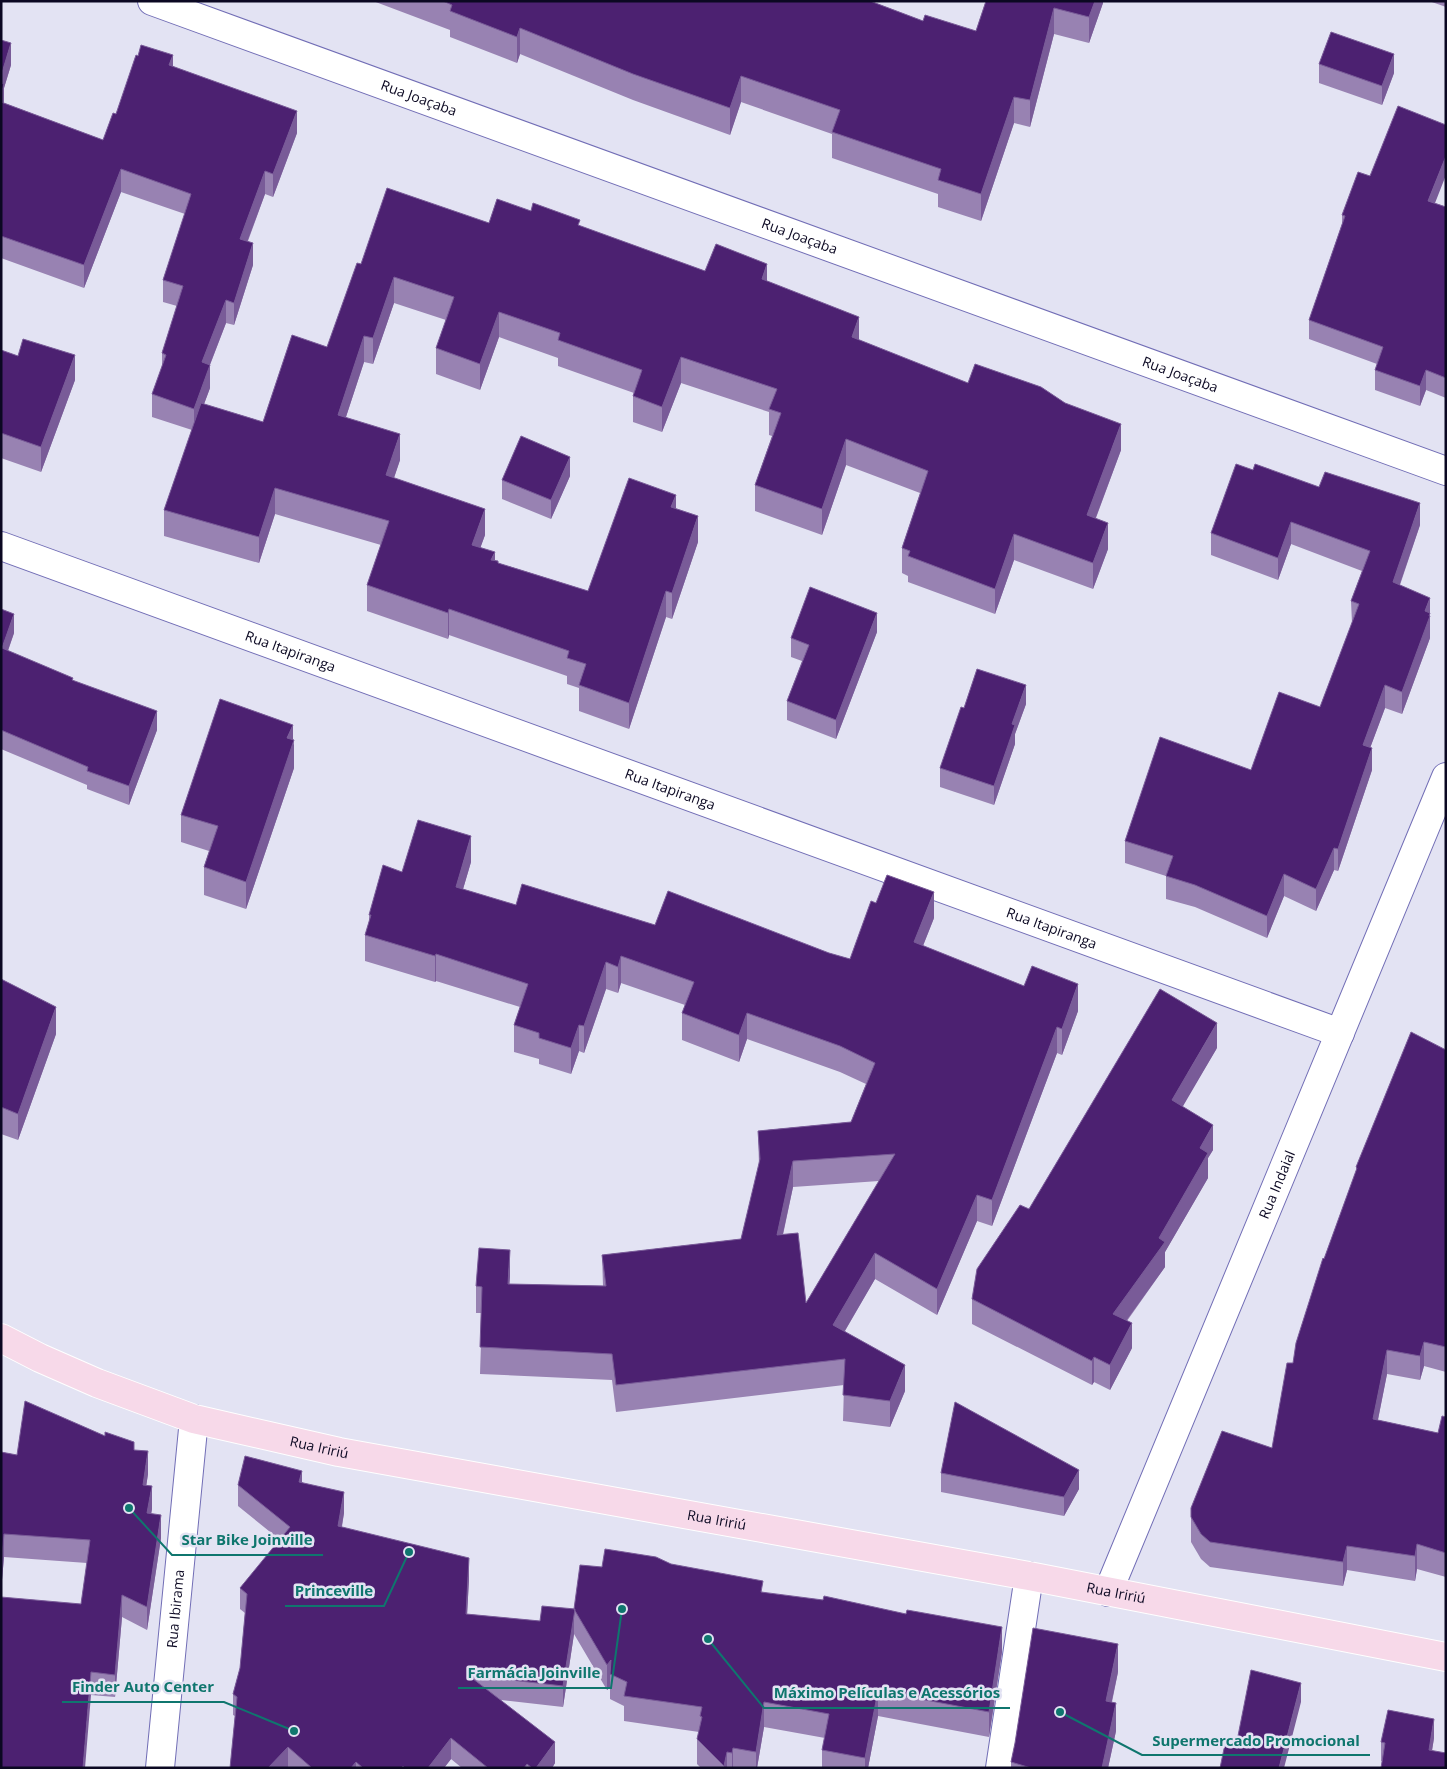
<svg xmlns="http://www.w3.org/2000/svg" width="1447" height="1769" font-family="'Open Sans',sans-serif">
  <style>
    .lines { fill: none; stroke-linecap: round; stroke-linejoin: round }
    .minor-casing { stroke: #726eb6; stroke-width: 30 }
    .major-casing { stroke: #fff; stroke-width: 30 }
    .minor { stroke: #fff; stroke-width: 28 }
    .major { stroke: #f7d9e9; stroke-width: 28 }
    .wall { fill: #9882b2; fill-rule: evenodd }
    .shaded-wall { fill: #795b98 }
    .building { fill: #4c2171; stroke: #795b98; fill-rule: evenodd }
    .labels { text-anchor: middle; stroke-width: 5; stroke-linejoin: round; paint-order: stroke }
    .street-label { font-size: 14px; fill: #0b0822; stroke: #e3e3f3 }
    .leader { fill: none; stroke: #0f766e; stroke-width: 2 }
    .callout-dot { fill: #0f766e; stroke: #e3e3f3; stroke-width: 2 }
    .callout-label { font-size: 15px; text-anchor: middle; font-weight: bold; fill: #0f766e; stroke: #e3e3f3; stroke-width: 5; stroke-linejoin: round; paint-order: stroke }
  </style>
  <rect width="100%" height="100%" fill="#e3e3f3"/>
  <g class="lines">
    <g class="minor-casing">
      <g id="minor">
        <path id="s1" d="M152 1 1446 471"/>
        <path id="s2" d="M1 546 1340 1033"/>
        <path id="s3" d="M1108 1592 1446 777"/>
        <path id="s4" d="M160 1768 194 1419"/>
        <path d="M1000 1768 1029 1576"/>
      </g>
    </g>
    <g class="major-casing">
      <g id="major">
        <path id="s5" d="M1 1338 40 1358 97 1383 194 1419 339 1452 1029 1576 1446 1657"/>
      </g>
    </g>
    <use href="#minor" class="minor"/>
    <use href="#major" class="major"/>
  </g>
  <path class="wall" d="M373 1H870L923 21 976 31 986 1H1103V3L1089 43 1054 34 1030 127 1014 123 981 221 938 207V194L832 158V134L741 102 730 135 633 100 520 54 517 63 450 37V30Z
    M1429 1H1446V7Z
    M1 40 11 65 4 88V103L103 140 116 114 173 66 297 133 273 197 265 194 248 241 253 265 234 325 226 323 210 365V388L204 404 263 422 327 347 361 264 489 223 531 211 580 226 705 271 767 281 859 340 1121 450 1096 518 1108 549 1093 589 1014 560 995 614 908 582V576L902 573V548L920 493 846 465 822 535 755 511V485L772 436 769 435V412L681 383 662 432 633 422V396L634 393 558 366V358L499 337 480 390 436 374V348L446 320 394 303 373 364 364 362 346 417 400 460 394 478 485 535 480 548 495 560 498 563 588 591 676 509 698 542 672 619 666 617 629 729 579 711V688L567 684V676L449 635 448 639 367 611V585L381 545 275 514 259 563 164 536V510L192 430 152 417V394L162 367V353L177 306 163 302V280L185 214 121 192 84 288 1 258Z
    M1319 64 1394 73 1382 105 1319 83Z
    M1435 203 1446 207V398L1426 390 1420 406 1375 390V370L1377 364 1309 339V320L1342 224V215Z
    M1 350 75 380 41 472 1 458Z
    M1253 470 1420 525 1400 585 1430 638 1402 714 1385 708 1370 748 1372 770 1338 871 1334 870 1316 911 1284 896 1267 938 1195 907 1166 899V876L1125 863V841L1251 770 1320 707 1352 623 1351 601 1362 571 1291 544 1278 580 1211 555V533Z
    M570 476 551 519 502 499V480Z
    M1 609 14 633 8 651 73 680 157 730 129 805 87 789V785L1 749Z
    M877 632 836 739 787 720V701L802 661 791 657V638Z
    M1026 704 1015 734V744L994 805 940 787V768L964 708Z
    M293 740 294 768 246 909 204 895V867L209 851 181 842V815Z
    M471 862 463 889 516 905 655 925 829 953 850 959 934 918 923 946 1078 1011 1062 1055 1057 1053 992 1226 977 1221 937 1315 875 1279 845 1331 905 1391 890 1427 843 1421 844 1385 616 1412 612 1380 480 1374 482 1313H476V1286L510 1276 509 1284 603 1286 602 1255 741 1239 759 1166 758 1131 851 1122 866 1084 840 1072 747 1039 739 1062 682 1040V1013L685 1005 621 983 618 993 606 989 584 1053 579 1051 571 1074 539 1064V1059L514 1052V1025L520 1007 436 981 435 982 365 961V935L369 922V915L402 872ZM879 1181 806 1303 783 1235 793 1187Z
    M1 979 56 1034 18 1140 1 1134Z
    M1217 1048 1182 1106 1213 1150 1208 1158V1178L1165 1252V1267L1127 1321 1132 1348 1110 1390 1094 1382 1092 1385 972 1324V1299L1029 1209Z
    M1446 1050V1372L1424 1366 1420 1380 1387 1374 1378 1420 1438 1433 1446 1417V1577L1417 1569 1415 1581 1347 1570 1343 1586 1210 1567 1201 1559 1191 1542V1508L1272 1448 1293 1363 1324 1259 1356 1171V1167Z
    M134 1450 148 1474 146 1486 152 1509 151 1514 161 1538 147 1630 122 1617 115 1697 91 1695 81 1604 87 1563 4 1557 1 1591V1452L17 1455Z
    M941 1473 1079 1489 1064 1516 941 1492Z
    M302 1482 344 1513 342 1527 469 1579 467 1614 540 1621 574 1609 602 1567 671 1564 763 1592 1002 1652 989 1737 878 1716 868 1768H822V1750L825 1738 764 1727 757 1768H701L697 1764V1739L699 1732 624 1721V1706L610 1699V1687L607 1690 574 1634 563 1707 501 1700 555 1763 552 1768H462L451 1759 444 1768H230L235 1716 233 1715V1694L240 1668 245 1613 240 1609V1588L280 1540 238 1506V1485Z
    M1118 1672 1112 1702 1116 1731 1108 1768H1011V1762Z
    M1434 1738 1432 1751 1381 1761V1742Z"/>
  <path class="shaded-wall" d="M1095 1H1103V3L1089 43V17Z
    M1054 8V34L1030 127V100Z
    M520 28V54L517 63V37Z
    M11 43V65L4 88V106L1 116V76Z
    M1394 54V73L1382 105V86Z
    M173 55V77L169 65Z
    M741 76V102L730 135V108Z
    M1014 97V123L981 221V194Z
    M297 111V133L273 197V174Z
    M1446 156V175L1428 221V201Z
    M121 169V192L84 288V265Z
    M265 171V194L240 261V239Z
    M253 243V265L234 325V303Z
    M767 264V290L762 279Z
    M394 277V303L373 364V338Z
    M226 300V323L202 385V362Z
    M499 312V337L480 390V364Z
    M859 317V343L852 337Z
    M364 336V362L338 441V415Z
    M75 355V380L41 472V447Z
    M681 357V383L662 432V407Z
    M210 365V388L194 431V409Z
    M1426 370V390L1420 406V386Z
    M1121 424V450L1087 541V515Z
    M400 434V460L386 501V475Z
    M846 439V465L822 535V509Z
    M570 457V476L551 519V500Z
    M275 488V514L259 563V537Z
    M676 495V521L671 507Z
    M1420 503V525L1393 604V582Z
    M485 509V535L472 571V545Z
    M698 516V542L672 619V593Z
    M1291 522V544L1278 580V558Z
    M1108 523V549L1093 589V563Z
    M1014 534V560L995 614V589Z
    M495 552V578L491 560Z
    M666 591V617L629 729V703Z
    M1430 598V638L1402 714V692L1425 611Z
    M449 609V635L448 639V613Z
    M877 613V632L836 739V720Z
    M14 614V633L2 667V648Z
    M1026 685V704L1015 734V744L994 805V786L1012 724Z
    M1385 685V708L1363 767V745Z
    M157 711V730L129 805V786Z
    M293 725V745L294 740V768L246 909V882L287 738Z
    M1372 748V770L1338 871V849Z
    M471 836V862L456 913V887Z
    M1334 848V870L1316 911V889Z
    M1284 874V896L1267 938V916Z
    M934 892V918L914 968V942Z
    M436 954V981L435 982V956Z
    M621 956V983L618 993V967Z
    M606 962V989L584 1053V1026Z
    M1078 984V1011L1062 1055V1029Z
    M56 1007V1034L18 1140V1114Z
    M747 1013V1039L739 1062V1035Z
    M1217 1023V1048L1172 1125V1100Z
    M579 1025V1051L571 1074V1048Z
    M1057 1027V1053L992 1226V1200Z
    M1213 1125V1150L1208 1158V1178L1165 1252V1267L1113 1339V1314L1159 1238 1200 1148Z
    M793 1161V1187L777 1261V1235Z
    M977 1195V1221L937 1315V1289Z
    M510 1250V1276L508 1310V1284Z
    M875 1253V1279L833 1351V1325Z
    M1132 1323V1348L1110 1390V1365Z
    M1424 1342V1366L1420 1380V1356Z
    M1387 1350V1374L1373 1444V1419Z
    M1094 1357V1382L1092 1385V1361Z
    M905 1365V1391L890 1427V1401Z
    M148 1451V1474L143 1508V1485Z
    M1079 1470V1489L1064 1516V1497Z
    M302 1471V1492L299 1482Z
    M152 1486V1509L147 1536V1513Z
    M344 1492V1513L338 1547V1526Z
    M161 1515V1538L147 1630V1607Z
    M4 1534V1557L1 1591V1568Z
    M1417 1544V1569L1415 1581V1556Z
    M1347 1546V1570L1343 1586V1562Z
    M469 1558V1579L466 1635V1614Z
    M122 1595V1617L115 1697V1675Z
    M574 1613V1634L563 1707V1686Z
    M1002 1627V1652L989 1737V1712Z
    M1118 1644V1672L1106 1728V1701Z
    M611 1660 610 1674V1687L607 1690V1665Z
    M91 1672V1695L85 1768H83Z
    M1301 1683V1702L1284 1768H1279Z
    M878 1691V1716L868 1768H865V1758Z
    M764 1702V1727L757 1768H756V1752Z
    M1116 1703V1731L1108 1768H1102Z
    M1434 1719V1738L1429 1768V1750Z
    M451 1738V1759L444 1768H428Z
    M555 1742V1763L552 1768H536Z
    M288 1747V1768H268Z
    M733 1748V1768H732V1753Z
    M727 1752V1768H724V1766Z
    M356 1762V1768H351Z"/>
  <path class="building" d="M443 1H870L923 21 925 15 976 31 986 1H1095L1089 17 1054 8 1030 100 1014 97 981 194 938 180 941 169 832 132 840 110 741 76 730 108 633 74 520 28 517 37 450 11 452 5Z
    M1331 32 1394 54 1382 86 1319 64Z
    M1 40 11 43 1 76Z
    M141 45 173 55 169 65 297 111 273 174 265 171 240 239 253 243 234 303 226 300 202 362 210 365 194 409 152 394 166 355 162 353 183 286 163 280 191 194 121 169 84 265 1 236V102L103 140 113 113 116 114 136 55 138 56Z
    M1 83 4 84 1 94Z
    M1398 106 1446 125V156L1428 201 1446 207V378L1426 370 1420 386 1375 370 1383 347 1309 320 1345 216 1342 215 1358 172 1370 176Z
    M387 188 489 223 497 199 531 211 533 203 580 220 578 225 705 271 716 244 767 264 762 279 859 317 852 337 968 383 975 364 1041 387 1065 403 1121 424 1087 515 1108 523 1093 563 1014 534 995 589 908 556 910 551 902 548 928 471 846 439 822 509 755 485 781 413 769 409 777 389 681 357 662 407 633 396 642 370 558 340 560 333 499 312 480 364 436 348 454 297 394 277 373 338 364 336 338 415 400 434 386 475 485 509 472 545 495 552 491 560 498 561V563L588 591 629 478 676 495 671 507 698 516 672 593 666 591 629 703 579 685 586 664 567 658 569 651 449 609 448 613 367 585 389 521 275 488 259 537 164 510 201 403 263 422 292 335 327 347 357 263 361 264Z
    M23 339 75 355 41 447 1 433V350L18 356Z
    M521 436 570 457 551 500 502 480Z
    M1236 464 1253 470 1255 464 1319 487 1325 472 1420 503 1393 582 1430 598 1425 611 1430 613 1429 616H1430L1402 692 1385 685 1363 745 1372 748 1338 849 1334 848 1316 889 1284 874 1267 916 1195 885 1166 876 1173 856 1125 841 1160 737 1251 770 1279 692 1320 707 1359 604 1351 601 1370 551 1291 522 1278 558 1211 533Z
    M810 587 877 613 836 720 787 701 809 645 791 638Z
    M1 609 14 614 2 648 73 678 72 680 157 711 129 786 87 771 88 767 1 730Z
    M977 669 1026 685 1012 724 1015 725 994 786 940 768 961 707 964 708Z
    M220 699 293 725 287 738 294 740 246 882 204 867 218 826 181 815Z
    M418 820 471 836 456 887 516 905 522 884 655 925 668 891 829 953 850 959 871 901 876 903 887 875 934 892 914 942 1024 986 1032 966 1078 984 1062 1029 1057 1027 992 1200 977 1195 937 1289 875 1253 833 1325 905 1365 890 1401 843 1395 845 1359 616 1385 612 1354 480 1347 482 1287 476 1286 479 1248 510 1250 508 1284 606 1286 602 1255 741 1239 760 1159 758 1131 851 1122 875 1063 840 1046 747 1013 739 1035 682 1013 694 982 621 956 618 967 606 962 584 1026 579 1025 571 1048 539 1038V1033L514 1025 528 984 436 954 435 956 365 935 371 915H369L383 865 402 872ZM895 1154 806 1303 798 1233 777 1235 793 1161Z
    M1 979 56 1007 18 1114 1 1107Z
    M1160 989 1217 1023 1172 1100 1213 1125 1200 1148 1208 1153 1159 1238 1165 1242 1113 1314 1132 1323 1110 1365 1094 1357 1092 1361 972 1299 977 1269 1020 1205 1029 1209Z
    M1411 1032 1446 1050V1347L1424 1342 1420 1356 1387 1350 1373 1419 1438 1433 1442 1416 1446 1417V1553L1417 1544 1415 1556 1347 1546 1343 1562 1210 1542 1201 1534 1191 1517V1508L1222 1431 1272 1448 1287 1363H1293L1296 1343 1323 1258 1324 1259 1357 1168 1356 1167Z
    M25 1401 105 1436V1432L134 1442V1450L148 1451 143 1485 152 1486 147 1513 161 1515 147 1607 122 1595 115 1675 91 1672 83 1768H1V1597L81 1604 90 1540 4 1534 1 1568V1452L17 1455Z
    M955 1402 1079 1470 1064 1497 941 1473Z
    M245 1456 302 1471 299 1482 344 1492 338 1526 469 1558 466 1614 540 1621 542 1606 575 1609 563 1686 468 1675 555 1742 536 1768H532L527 1764 524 1768H508L507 1767 506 1768H488L451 1738 428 1768H404L403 1766 402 1768H363L356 1762 351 1768H312L288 1747 268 1768H230L237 1697 233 1694 240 1668 247 1594 240 1588 290 1527 238 1485Z
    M605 1549 656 1557 671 1564 763 1581 761 1592 823 1600 824 1596 906 1614 907 1610 1002 1627 989 1712 878 1691 865 1758 822 1750 829 1714 764 1702 756 1752 733 1748 732 1753 727 1752 724 1766 697 1739 702 1717 700 1716 702 1707 624 1696 627 1682 610 1674 611 1660 607 1665 574 1609 580 1565 602 1567Z
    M1033 1628 1118 1644 1106 1701 1116 1703 1102 1768H1031L1011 1762 1015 1743Z
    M1251 1670 1301 1683 1279 1768H1220L1225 1744 1236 1746Z
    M1388 1710 1434 1719 1429 1750 1446 1753V1768H1381L1385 1743 1381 1742Z"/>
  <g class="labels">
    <g class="street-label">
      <text dy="5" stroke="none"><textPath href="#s1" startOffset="284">Rua Joaçaba</textPath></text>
      <text dy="5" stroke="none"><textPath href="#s1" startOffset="689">Rua Joaçaba</textPath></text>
      <text dy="5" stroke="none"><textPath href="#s1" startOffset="1094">Rua Joaçaba</textPath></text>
      <text dy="5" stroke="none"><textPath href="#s2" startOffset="308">Rua Itapiranga</textPath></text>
      <text dy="5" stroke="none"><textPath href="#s2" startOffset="712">Rua Itapiranga</textPath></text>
      <text dy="5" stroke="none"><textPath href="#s2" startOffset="1118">Rua Itapiranga</textPath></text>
      <text dy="5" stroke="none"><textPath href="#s3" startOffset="441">Rua Indaial</textPath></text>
      <text dy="5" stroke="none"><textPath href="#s5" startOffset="338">Rua Iririú</textPath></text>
      <text dy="5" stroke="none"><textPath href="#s5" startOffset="742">Rua Iririú</textPath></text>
      <text dy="5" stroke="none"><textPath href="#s5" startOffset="1148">Rua Iririú</textPath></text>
      <text dy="5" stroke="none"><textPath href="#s4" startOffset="160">Rua Ibirama</textPath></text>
    </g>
  </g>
  <path class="leader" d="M129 1508L172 1555H323M409 1552L384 1606H285M622 1609L611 1688H458M294 1731L224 1702H62M708 1639L764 1708H1010M1060 1712L1142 1755H1370"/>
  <g class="callout-dot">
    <circle cx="129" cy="1508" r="5"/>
    <circle cx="409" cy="1552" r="5"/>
    <circle cx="622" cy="1609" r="5"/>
    <circle cx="294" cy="1731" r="5"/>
    <circle cx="708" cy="1639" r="5"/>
    <circle cx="1060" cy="1712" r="5"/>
  </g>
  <g class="callout-label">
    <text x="247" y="1545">Star Bike Joinville</text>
    <text x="334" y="1596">Princeville</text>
    <text x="534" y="1678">Farmácia Joinville</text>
    <text x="143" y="1692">Finder Auto Center</text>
    <text x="887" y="1698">Máximo Películas e Acessórios</text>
    <text x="1256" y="1746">Supermercado Promocional</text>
  </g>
  <rect width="1447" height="1769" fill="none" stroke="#0b0822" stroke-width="5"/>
</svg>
